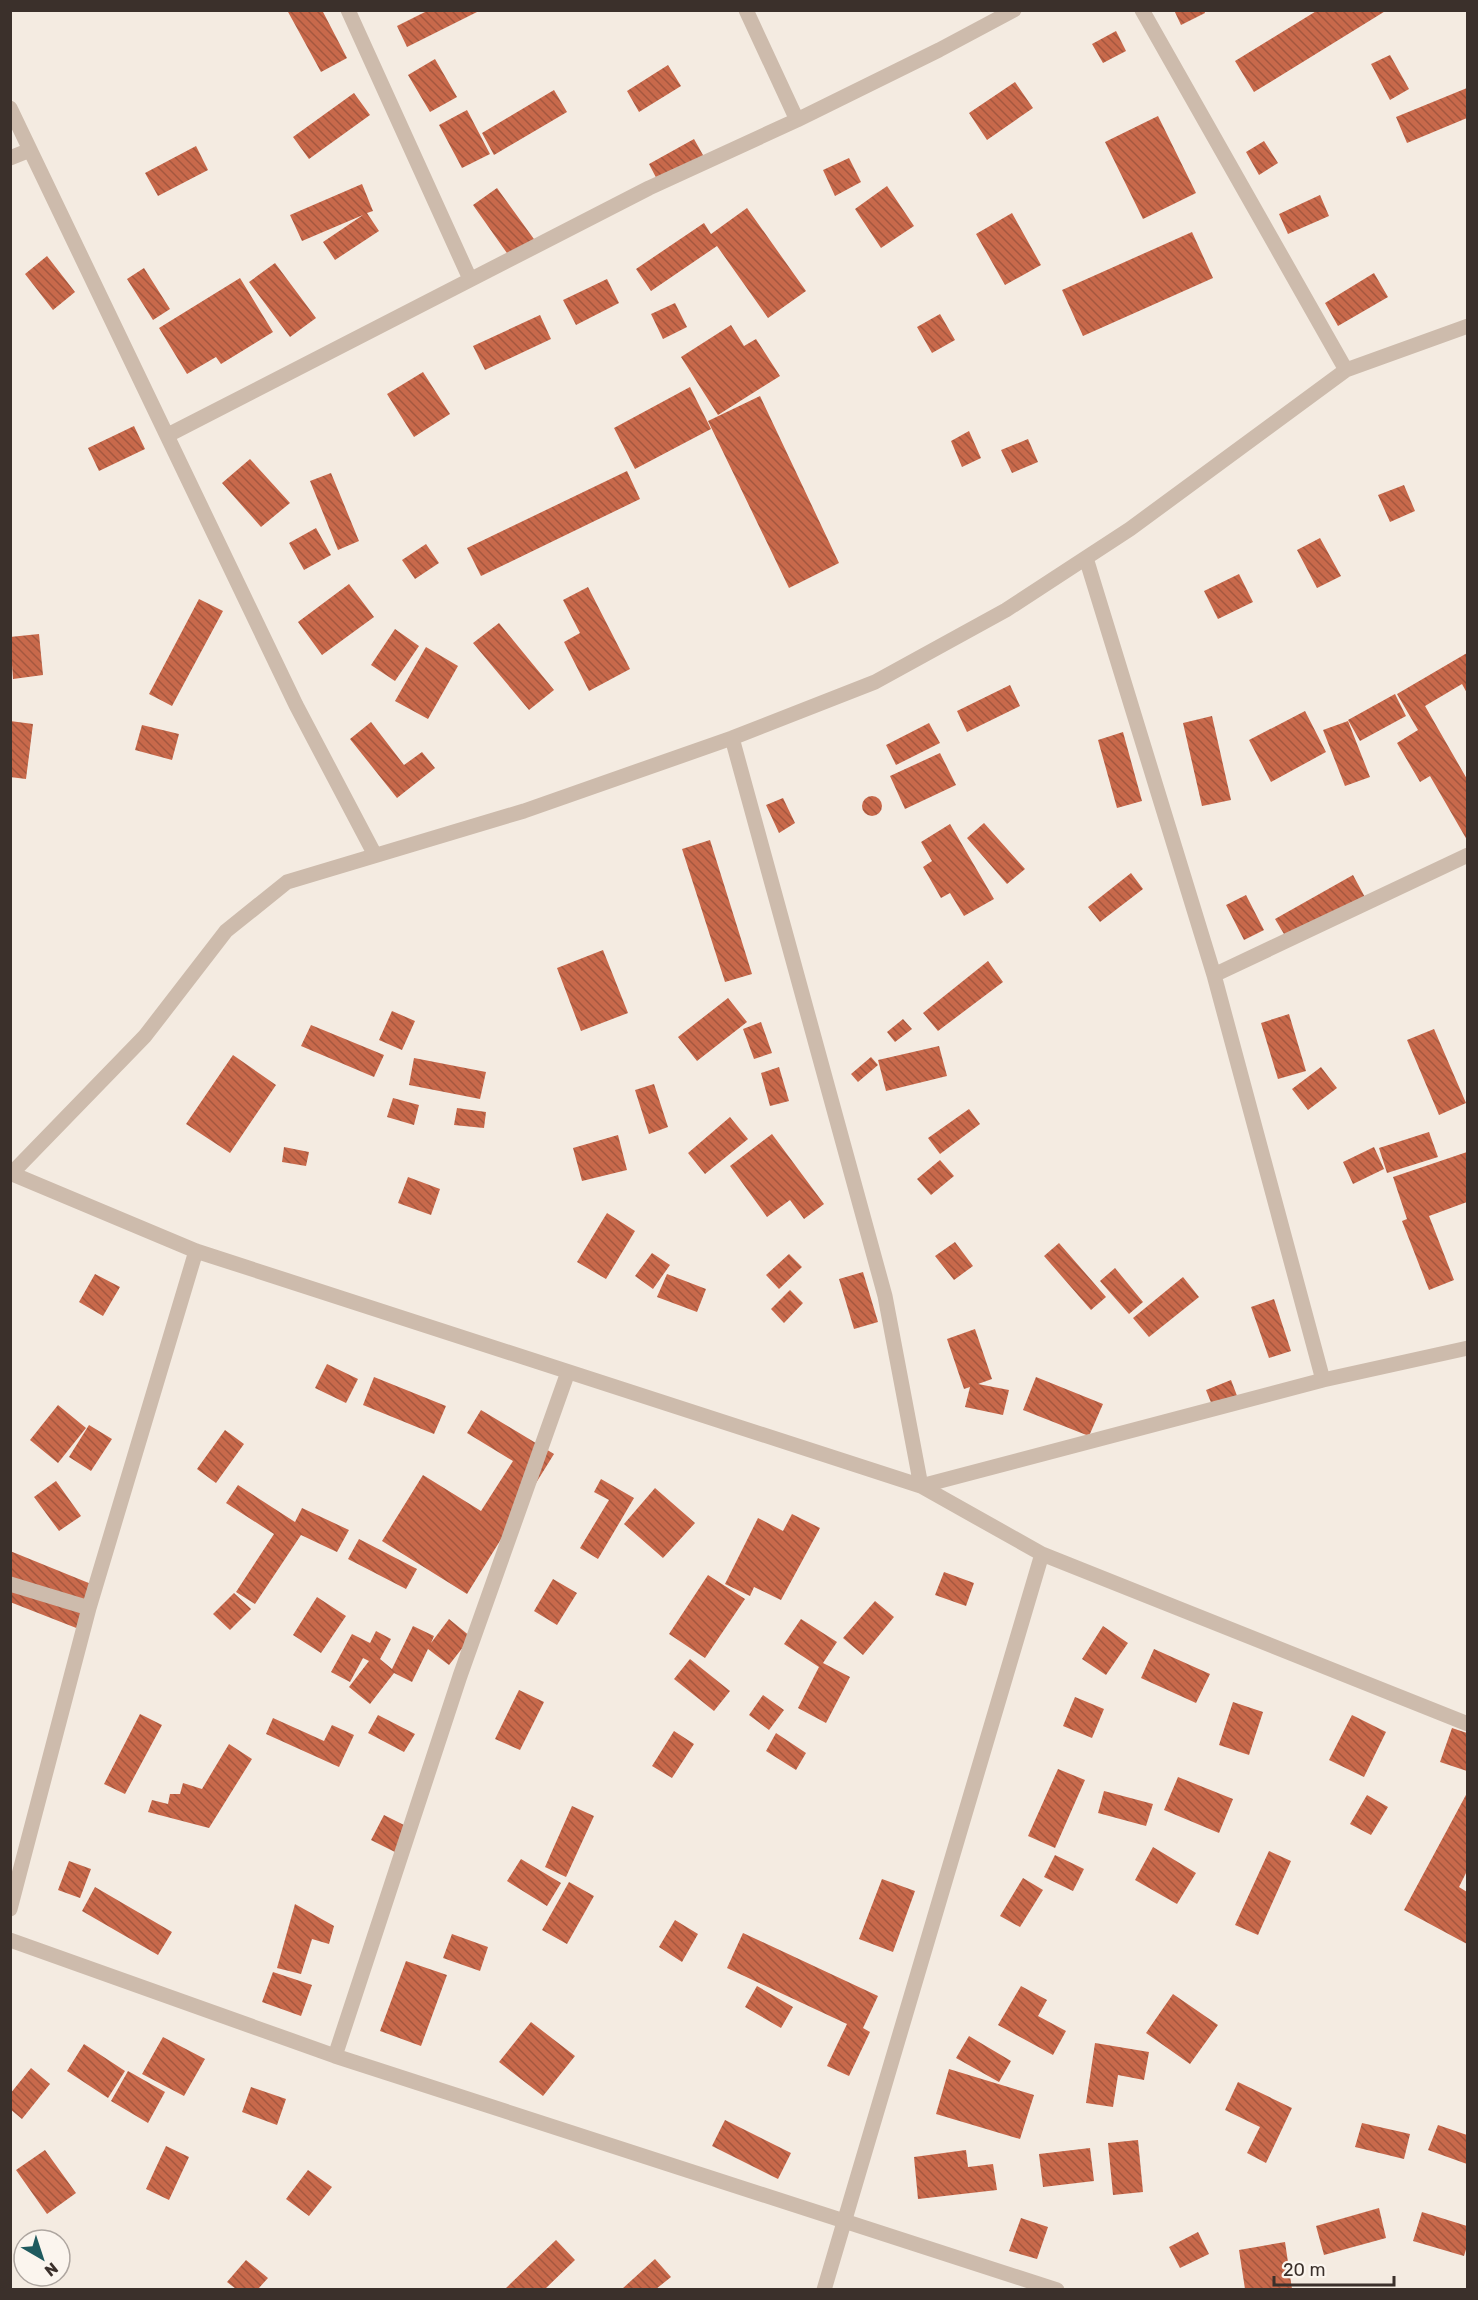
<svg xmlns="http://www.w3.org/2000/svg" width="1478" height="2300" font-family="Rubik,sans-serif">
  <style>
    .building { fill: url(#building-back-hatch) }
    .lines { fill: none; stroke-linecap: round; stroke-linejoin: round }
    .minor { stroke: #cdbbac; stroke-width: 15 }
  </style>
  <defs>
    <pattern id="building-back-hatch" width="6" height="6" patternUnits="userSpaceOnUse" patternTransform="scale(1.5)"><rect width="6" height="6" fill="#c8694b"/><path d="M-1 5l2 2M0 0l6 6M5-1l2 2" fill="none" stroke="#a4573f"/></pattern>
  </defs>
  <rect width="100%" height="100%" fill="#f4ebe1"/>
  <path class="building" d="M287 10H322L347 58 321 72Z
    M429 10H481L407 47 397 26Z
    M1174 10H1204L1205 13 1181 25Z
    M1318 10H1387L1254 92 1235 61Z
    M1116 31 1126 51 1103 63 1092 44Z
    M1390 55 1409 89 1390 100 1371 64Z
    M435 59 457 97 430 112 408 75Z
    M668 65 681 86 639 112 627 91Z
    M1015 82 1033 108 987 140 969 113Z
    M1467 88V118L1407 143 1396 117Z
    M554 90 567 112 494 155 482 133Z
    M354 93 370 115 309 159 293 137Z
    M467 110 490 154 462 168 439 125Z
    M1158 116 1196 193 1143 219 1105 142Z
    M694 139 708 164 662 189 649 164Z
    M1264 141 1278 163 1259 175 1246 152Z
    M196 146 208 170 158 196 145 173Z
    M849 158 861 182 835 196 823 170Z
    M362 184 373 211 367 213 379 231 335 260 323 242 363 215 302 241 290 215Z
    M887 186 914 226 881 248 855 209Z
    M497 188 539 246 514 263 473 205Z
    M1320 195 1329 216 1288 234 1279 214Z
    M747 208 806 291 768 318 717 246 651 291 636 269 704 223 711 234Z
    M1012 213 1041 265 1005 285 976 234Z
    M1192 232 1213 278 1083 336 1062 290Z
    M47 256 75 292 53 310 25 274Z
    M275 263 316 318 290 337 249 282Z
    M144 268 170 309 153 320 127 279Z
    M1374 273 1388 297 1338 326 1325 303Z
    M240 278 273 332 221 364 216 357 187 374 159 328Z
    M607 279 619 303 576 325 563 300Z
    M675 303 687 327 663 339 651 314Z
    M940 314 955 340 932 353 917 327Z
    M540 315 551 339 485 370 473 346Z
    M731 325 744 346 756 339 780 376 718 415 681 357Z
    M423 372 450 414 414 437 387 394Z
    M690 387 711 429 635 469 614 428Z
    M760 396 839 563 789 588 708 421Z
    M134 426 145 449 99 471 88 448Z
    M969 431 981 458 962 467 951 441Z
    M1028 439 1038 462 1012 473 1001 450Z
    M250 459 290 503 261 527 222 483Z
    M627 471 640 499 481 576 467 548Z
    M331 473 359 541 338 550 310 481Z
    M1404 485 1415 511 1390 522 1378 495Z
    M316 528 331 555 304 570 289 543Z
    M1320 538 1341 576 1317 588 1297 550Z
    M426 544 439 563 415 579 402 560Z
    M1239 574 1253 602 1218 619 1204 591Z
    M349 584 374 617 322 655 298 622Z
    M588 587 630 669 589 691 564 642 580 633 563 600Z
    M199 599 223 611 172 706 149 694Z
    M499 623 554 690 529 710 473 643Z
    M395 629 419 646 395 681 371 665Z
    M39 634 43 675 13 679 10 637Z
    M426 647 458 666 428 719 395 701Z
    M1467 653V693L1462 684 1425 706 1467 779V840L1430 776 1420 782 1397 743 1418 730 1397 694Z
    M1010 685 1020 706 967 732 957 711Z
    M1395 694 1406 716 1360 741 1348 720Z
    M1305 711 1326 752 1271 782 1249 740Z
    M1212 716 1231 800 1202 806 1183 723Z
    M10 721 33 724 26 779 10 777Z
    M1348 721 1370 777 1345 786 1323 730Z
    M371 722 404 765 422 752 435 768 397 798 350 739Z
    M929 723 940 743 896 765 886 745Z
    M142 725 179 734 172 760 135 750Z
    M1123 732 1142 801 1117 808 1098 740Z
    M940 753 956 785 905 809 890 776Z
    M862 806a10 10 0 1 1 20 0a10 10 0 1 1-20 0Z
    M783 798 795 823 779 833 766 805Z
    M984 823 1025 869 1007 884 967 838Z
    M950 824 994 899 964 916 950 893 941 898 923 867 932 861 921 842Z
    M710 840 752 974 725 982 682 849Z
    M1131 873 1143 889 1100 922 1088 907Z
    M1353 875 1367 901 1290 944 1275 919Z
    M1246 895 1264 930 1244 940 1226 905Z
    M603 950 628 1013 581 1031 557 968Z
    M988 961 1003 982 938 1031 923 1013Z
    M728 998 747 1022 697 1061 678 1037Z
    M392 1011 415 1021 402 1050 379 1040Z
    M1289 1014 1306 1071 1278 1079 1261 1023Z
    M903 1019 912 1029 895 1042 887 1032Z
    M761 1022 772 1053 754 1059 743 1029Z
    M311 1025 384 1055 374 1077 301 1046Z
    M1434 1029 1466 1103 1439 1115 1407 1040Z
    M939 1046 947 1076 886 1091 878 1060Z
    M233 1055 276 1085 230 1153 186 1124Z
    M871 1057 878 1065 858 1082 851 1074Z
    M414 1058 486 1072 480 1099 409 1085Z
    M779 1067 789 1101 770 1106 761 1073Z
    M1321 1067 1337 1088 1308 1110 1292 1089Z
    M654 1084 668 1127 649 1134 635 1090Z
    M393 1098 419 1105 414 1125 387 1117Z
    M457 1108 486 1112 484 1128 454 1125Z
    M969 1109 980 1124 940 1154 928 1138Z
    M730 1117 748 1139 705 1174 688 1153Z
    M1429 1132 1438 1157 1387 1173 1379 1148Z
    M772 1134 824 1204 804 1219 790 1200 767 1217 730 1166Z
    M618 1135 627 1170 582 1181 573 1148Z
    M284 1147 309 1152 306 1166 282 1162Z
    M1374 1147 1384 1169 1353 1184 1343 1162Z
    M1467 1152V1202L1429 1216 1454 1280 1429 1290 1402 1221 1407 1219 1393 1177Z
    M940 1160 954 1176 931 1195 917 1179Z
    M408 1177 440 1189 431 1215 398 1203Z
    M607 1213 635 1231 606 1279 577 1262Z
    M955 1242 973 1266 954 1280 935 1256Z
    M1059 1243 1106 1297 1091 1310 1044 1256Z
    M652 1253 670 1265 653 1289 635 1276Z
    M789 1254 802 1267 779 1289 766 1275Z
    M1115 1268 1143 1302 1129 1314 1100 1281Z
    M863 1272 878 1322 854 1329 839 1279Z
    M95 1274 120 1287 103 1316 79 1302Z
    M667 1274 706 1289 697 1312 657 1297Z
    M1183 1277 1199 1297 1149 1337 1133 1318Z
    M790 1290 803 1303 784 1323 771 1309Z
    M1274 1299 1291 1351 1269 1358 1251 1307Z
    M975 1329 992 1379 978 1384 1009 1390 1003 1415 965 1407 970 1387 964 1389 947 1339Z
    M327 1364 358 1379 346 1403 315 1388Z
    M374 1377 446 1406 434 1434 363 1405Z
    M1036 1377 1103 1404 1089 1436 1023 1410Z
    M1231 1380 1239 1401 1214 1410 1206 1390Z
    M58 1405 86 1428 58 1463 30 1440Z
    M481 1410 554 1454 467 1594 382 1541 423 1475 481 1511 513 1461 467 1433Z
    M89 1425 112 1439 91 1471 69 1457Z
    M225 1430 244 1444 216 1483 197 1469Z
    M601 1479 634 1498 598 1559 580 1548 609 1500 594 1492Z
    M56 1481 81 1516 59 1531 34 1497Z
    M238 1485 295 1522 302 1508 349 1530 337 1552 301 1535 255 1604 236 1592 274 1534 226 1503Z
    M655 1488 695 1523 663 1558 624 1524Z
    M792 1514 820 1528 781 1600 754 1587 750 1596 725 1584 758 1518 783 1531Z
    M359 1539 417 1569 406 1589 348 1559Z
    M10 1551 101 1588 84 1631 10 1602Z
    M944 1572 974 1583 966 1606 935 1595Z
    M708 1575 745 1599 705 1658 669 1634Z
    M553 1579 577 1593 557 1625 534 1611Z
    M234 1593 251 1609 230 1630 213 1614Z
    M317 1597 346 1616 321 1653 293 1635Z
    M875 1601 894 1617 863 1655 843 1638Z
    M449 1619 471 1637 449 1665 428 1649 412 1682 394 1673 370 1704 349 1687 369 1661 363 1658 350 1682 331 1672 352 1634 370 1643 376 1631 391 1639 380 1659 392 1669 413 1626 434 1636 431 1643Z
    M801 1619 837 1642 823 1663 850 1677 826 1723 798 1708 819 1667 784 1644Z
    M1103 1626 1128 1643 1106 1675 1082 1659Z
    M1154 1649 1210 1674 1196 1703 1141 1678Z
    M690 1659 730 1691 714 1711 674 1679Z
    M519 1690 544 1702 520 1750 495 1739Z
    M763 1695 784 1710 769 1730 749 1715Z
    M1075 1697 1104 1709 1092 1738 1063 1726Z
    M1233 1702 1263 1712 1249 1755 1219 1745Z
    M140 1714 162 1725 125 1794 104 1784Z
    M378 1715 415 1734 404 1752 368 1733Z
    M1352 1715 1386 1732 1364 1777 1329 1760Z
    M273 1718 324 1741 332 1725 354 1735 339 1767 266 1734Z
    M1452 1728 1467 1733V1771L1440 1762Z
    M674 1731 694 1744 672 1778 652 1766Z
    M776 1733 806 1753 796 1770 766 1751Z
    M229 1744 252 1759 209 1828 148 1812 152 1800 168 1804 170 1794H180L183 1783 202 1789Z
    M1058 1769 1085 1780 1055 1848 1028 1836Z
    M1178 1777 1233 1799 1219 1833 1164 1810Z
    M1104 1791 1153 1804 1146 1826 1098 1813Z
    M1467 1793V1871L1459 1887 1467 1892V1944L1404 1910Z
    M1367 1795 1388 1807 1371 1835 1350 1824Z
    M572 1806 594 1816 566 1877 545 1867Z
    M384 1815 410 1828 397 1853 371 1840Z
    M1153 1847 1196 1873 1177 1904 1135 1880Z
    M1269 1851 1291 1861 1258 1935 1235 1925Z
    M1055 1855 1084 1869 1073 1891 1044 1877Z
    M521 1859 561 1883 547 1906 507 1881Z
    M69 1861 91 1869 80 1898 58 1890Z
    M1023 1878 1043 1890 1020 1927 1000 1916Z
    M882 1879 915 1891 893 1952 859 1939Z
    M569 1882 594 1896 567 1944 542 1930Z
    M95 1887 172 1932 158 1955 82 1911Z
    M295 1904 334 1926 329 1944 312 1939 301 1974 277 1968Z
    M675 1920 698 1934 682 1962 659 1947Z
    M743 1933 878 1996 863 2028 870 2032 849 2076 827 2066 847 2024 727 1968Z
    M452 1934 488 1947 480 1971 443 1958Z
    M406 1961 447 1975 421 2046 380 2031Z
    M273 1972 312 1985 301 2016 262 2002Z
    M757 1986 793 2007 781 2028 745 2007Z
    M1021 1986 1047 2000 1038 2016 1066 2031 1053 2055 998 2025Z
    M1173 1994 1218 2025 1190 2064 1146 2033Z
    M531 2022 575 2056 543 2096 499 2062Z
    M969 2036 1011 2061 999 2082 956 2058Z
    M163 2037 205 2059 184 2096 142 2074Z
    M1095 2043 1149 2052 1144 2080 1118 2075 1113 2107 1086 2103Z
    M84 2044 125 2071 108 2098 67 2071Z
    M31 2068 50 2084 22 2119 10 2109V2094Z
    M949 2069 1034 2095 1020 2139 936 2114Z
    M128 2071 165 2092 148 2123 111 2101Z
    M1238 2082 1292 2108 1266 2163 1247 2153 1260 2127 1225 2110Z
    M251 2087 286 2099 277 2125 242 2112Z
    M725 2120 791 2153 778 2179 712 2146Z
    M1362 2123 1410 2134 1404 2159 1355 2147Z
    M1438 2125 1467 2135V2164L1428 2150Z
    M1138 2140 1143 2192 1113 2195 1108 2143Z
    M166 2146 189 2157 169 2200 146 2189Z
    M1090 2148 1094 2181 1043 2187 1039 2154Z
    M45 2150 76 2193 47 2214 16 2170Z
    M966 2150 968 2167 993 2164 997 2190 918 2199 914 2157Z
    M308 2170 332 2187 309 2216 286 2199Z
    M1379 2208 1386 2238 1324 2255 1316 2226Z
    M1422 2212 1467 2226V2246L1464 2256 1413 2241Z
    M1021 2218 1048 2227 1037 2259 1009 2251Z
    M1198 2232 1209 2254 1180 2268 1169 2247Z
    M556 2240 575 2260 545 2289H505Z
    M1285 2242 1292 2289H1245L1239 2250Z
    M655 2259 671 2277 656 2289H622Z
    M246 2260 268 2278 258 2289H236L227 2282Z"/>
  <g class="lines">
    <path class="minor" d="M348 10 470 279
      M746 10 797 120
      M1142 10 1346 370
      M10 108 296 705 375 855
      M10 158 30 150
      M168 435 649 188 797 120 939 50 1014 10
      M1086 558 1214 975 1323 1380
      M732 738 885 1296 921 1486 1323 1380 1468 1348
      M1214 975 1468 855
      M10 1173 196 1251 921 1486 1042 1554 1468 1724
      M12 1173 145 1036 226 931 287 882 524 811 732 738 875 682 1006 610 1130 529 1346 370 1468 326
      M10 1584 89 1608
      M10 1909 89 1608 196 1251
      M10 1940 335 2056 1057 2290
      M335 2056 460 1676 568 1372
      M824 2290 1042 1554"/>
  </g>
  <rect width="1478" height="2300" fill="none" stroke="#3b302b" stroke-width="24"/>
  <g transform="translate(42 2258) rotate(141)"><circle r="28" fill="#fbf5ee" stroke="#aea6a0" stroke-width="1.5"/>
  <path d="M0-4.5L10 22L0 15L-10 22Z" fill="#1f5a5e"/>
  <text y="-9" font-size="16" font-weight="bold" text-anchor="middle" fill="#3b302b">N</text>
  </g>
  <path d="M1274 2276v9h120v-9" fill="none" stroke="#3b302b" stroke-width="3"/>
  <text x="1283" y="2276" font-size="18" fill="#3b302b" stroke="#fbf5ee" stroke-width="4.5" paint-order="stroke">20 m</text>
</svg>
